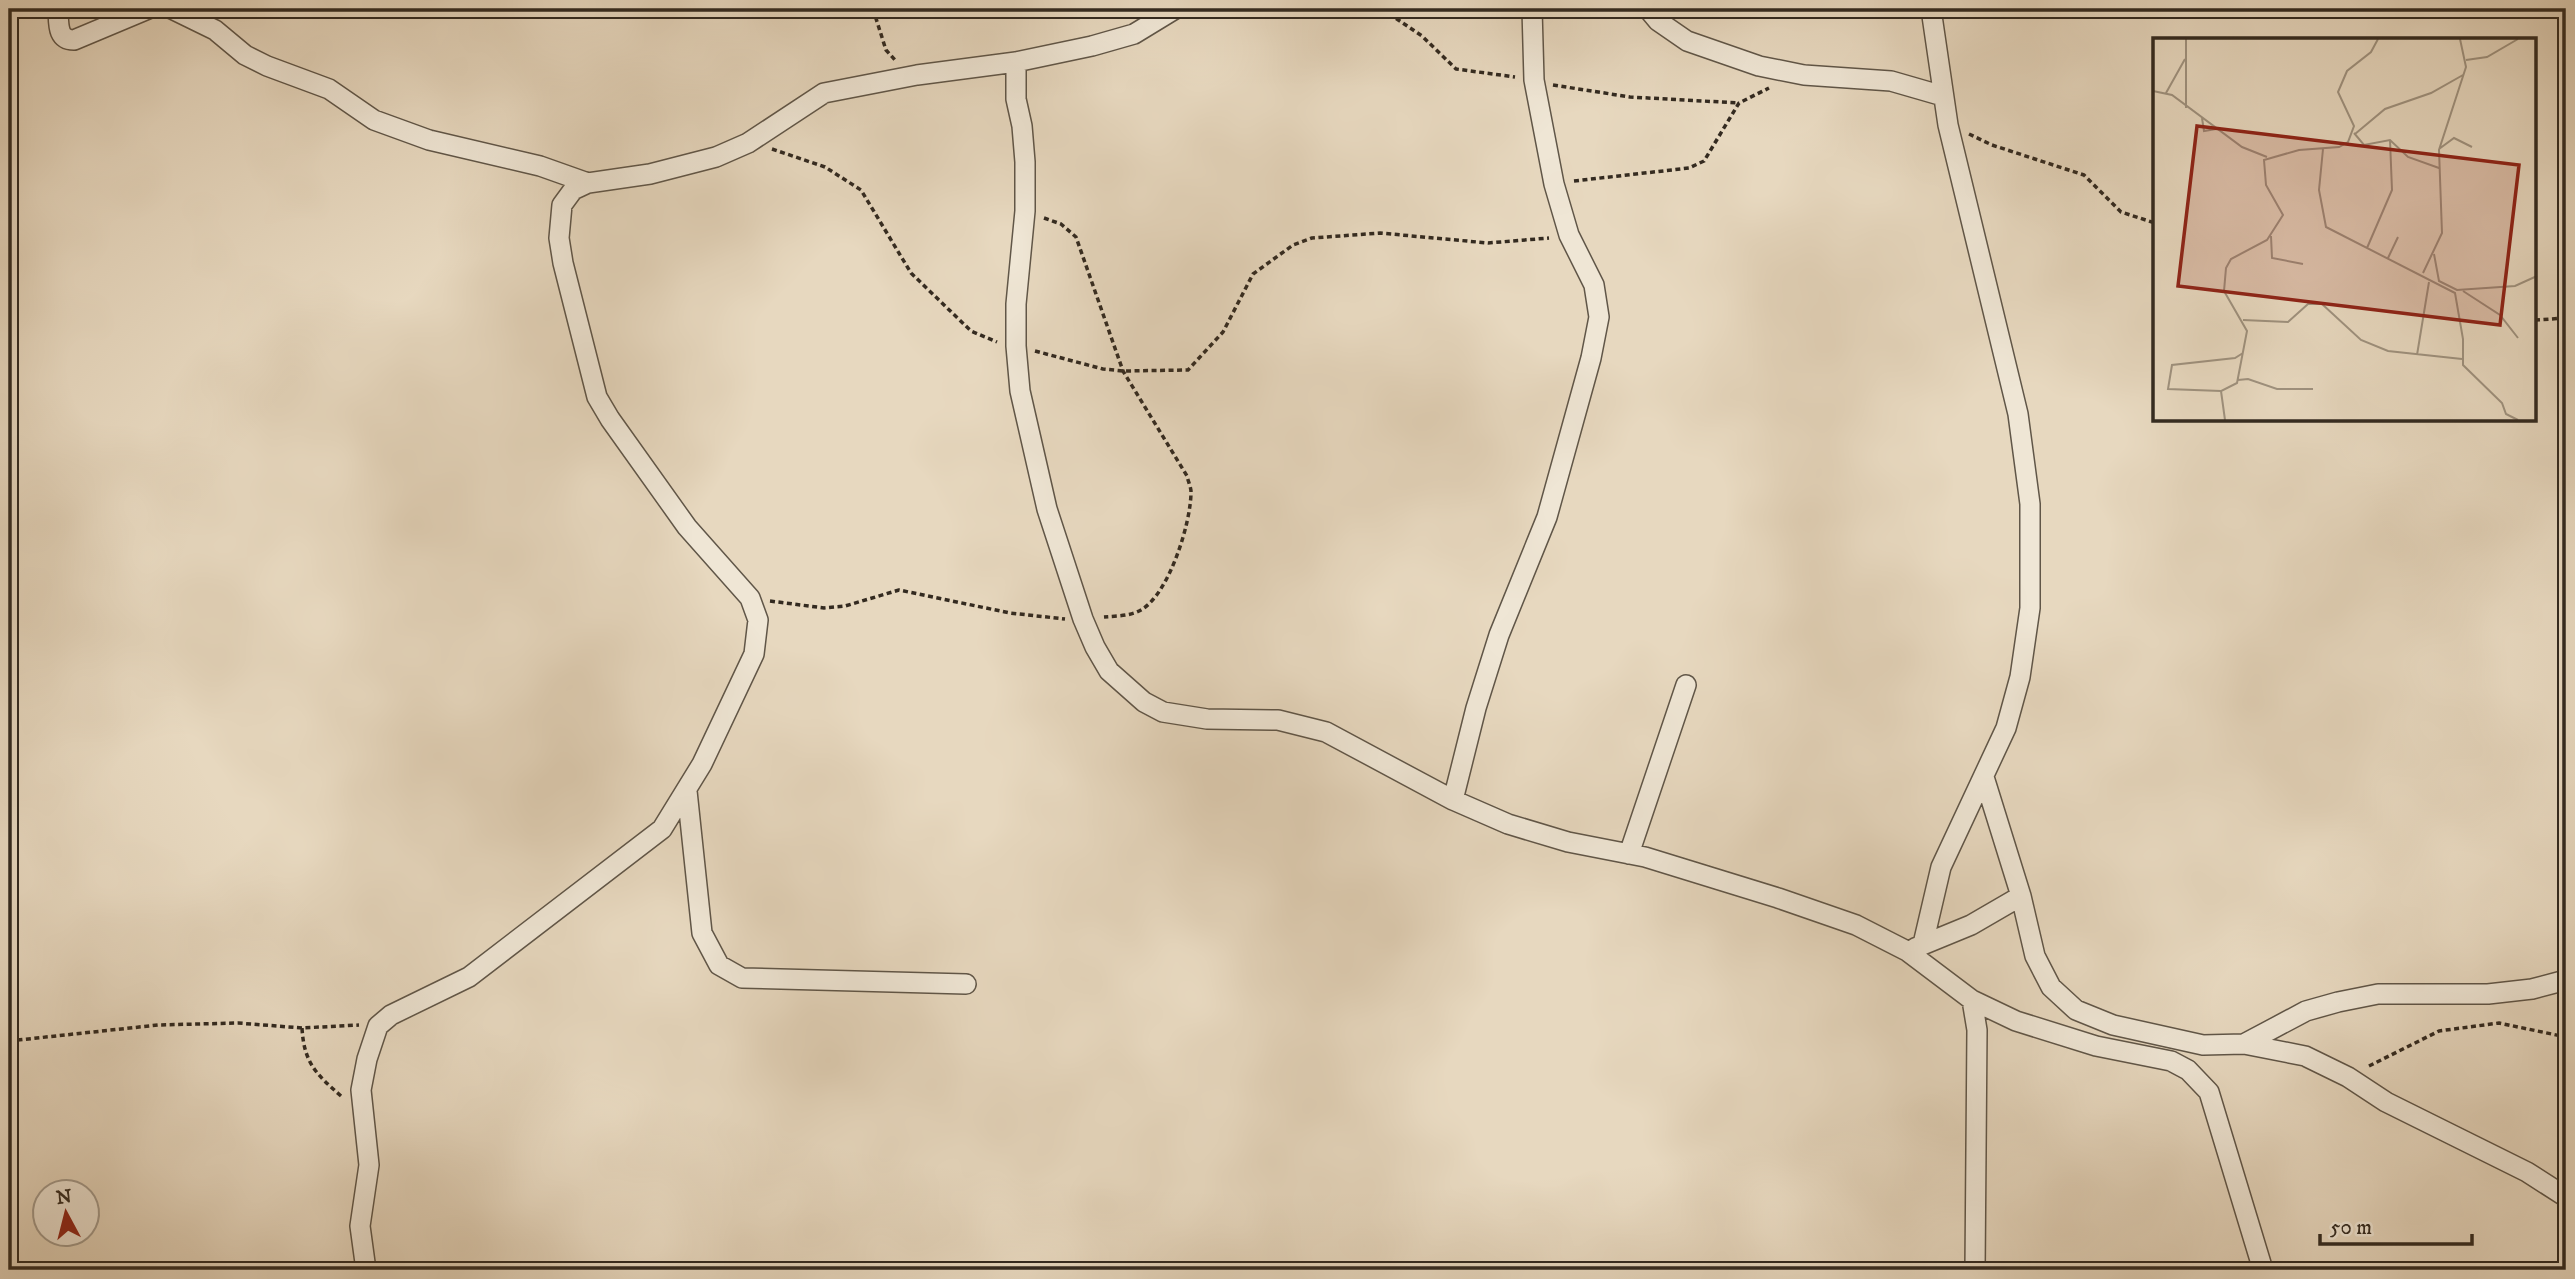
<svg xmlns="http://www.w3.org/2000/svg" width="2575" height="1279" font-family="'IM FELL DW Pica',serif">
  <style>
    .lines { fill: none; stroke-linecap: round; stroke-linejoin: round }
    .street-casing { stroke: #605648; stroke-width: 22 }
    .path { stroke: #332a20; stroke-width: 3.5; stroke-dasharray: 5 3.5; stroke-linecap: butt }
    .street { stroke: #efe6d5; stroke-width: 19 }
    .inset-road { fill: none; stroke: #9f927f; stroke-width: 2 }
    .view { fill: #8f2418; fill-opacity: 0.15; stroke: #8f2418; stroke-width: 3.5 }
    .inset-edge { fill: none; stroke: #332a20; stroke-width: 3.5 }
  </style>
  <rect width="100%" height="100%" fill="#e7d8bf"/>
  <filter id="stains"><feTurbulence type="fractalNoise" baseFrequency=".00286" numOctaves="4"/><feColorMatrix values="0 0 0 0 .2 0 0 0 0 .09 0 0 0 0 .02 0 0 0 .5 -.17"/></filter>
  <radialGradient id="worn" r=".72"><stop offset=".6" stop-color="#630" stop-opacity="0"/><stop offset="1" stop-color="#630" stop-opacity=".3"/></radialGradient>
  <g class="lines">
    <g class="street-casing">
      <path id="street" d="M58 9C59 22 56 40 74 40L148 9
        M172 9 215 30 245 55 267 66 329 89 374 120 429 140 540 166 588 183
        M1648 9 1658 21 1687 41 1759 66 1804 75 1891 81 1943 96
        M1016 62V99L1022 126 1025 162V211L1016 304V346L1020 391 1047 509 1083 619 1095 647 1109 671 1144 702 1163 712 1207 719 1278 720 1326 732 1453 800 1508 824 1568 842 1645 857 1778 898 1856 925 1907 951 1972 1000 2016 1021 2096 1046 2171 1061 2188 1070 2209 1092 2263 1270
        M1984 777 2021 896 2035 956 2051 987 2076 1010 2113 1025 2203 1045 2244 1044 2306 1011 2338 1002 2378 994H2488L2532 989 2566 980
        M687 791 702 933 719 965 742 978 966 984
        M1453 800 1476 708 1499 635 1547 517 1591 358 1599 317 1594 285 1569 235 1554 184 1534 80 1532 9
        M1629 854 1686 685
        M1923 944 1941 867 2006 728 2020 677 2030 608V504L2018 414 1948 125 1931 9
        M1915 948 1971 925 2021 896
        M1972 1000 1977 1030 1975 1270
        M2244 1044 2305 1056 2348 1077 2386 1102 2527 1172 2566 1197
        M366 1270 360 1226 369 1165 361 1090 367 1059 378 1026 391 1015 469 977 662 829 702 764 754 654 758 620 750 598 687 527 610 419 597 397 563 263 559 238 562 205 573 190 588 183 650 174 716 157 748 143 824 93 917 75 1016 62 1092 46 1134 34 1175 9"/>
    </g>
    <path class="path" d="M873 9 886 50 895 60
      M1382 9 1422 36 1456 69 1515 77
      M1194 15 1267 16 1302 9
      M1553 85 1630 97 1739 103
      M1969 134 1992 145 2084 175 2121 212 2155 223
      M772 149 825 167 861 190 911 273 971 331 997 342
      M1574 181 1689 168 1704 161 1739 103 1769 88
      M1044 218 1061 224 1076 237 1123 371 1187 476C1188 481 1191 487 1191 492 1191 523 1169 594 1141 610 1131 616 1116 616 1104 617
      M2535 320 2566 318
      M1035 351 1103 369 1123 371 1188 370 1223 332 1253 274 1293 245 1312 238 1380 233 1488 243 1549 238
      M770 601 824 608 845 606 899 590 1010 613 1065 619
      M302 1028C304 1063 316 1074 341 1096
      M9 1041 158 1025 238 1023 302 1028 359 1025
      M2369 1066 2439 1031 2499 1023 2566 1037"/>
    <use href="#street" class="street"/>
  </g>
  <g transform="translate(2153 38)">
    <rect width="383" height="383" fill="#e7d8bf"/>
    <path class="inset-road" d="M33 1V70M313 22 334 19 365 1M0 53 19 57 89 109 114 119M13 55 32 21M49 80 51 93 63 91M201 95 211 107 237 102 255 119 286 130M202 96 232 71 278 55 310 37M170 111 166 152 173 189 302 255 310 301V327L349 365 353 376 365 382M286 111 301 100 319 109M118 198 119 220 150 226M214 210 239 152 237 102M281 216 286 243 304 252 362 248 384 238M235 220 245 199M270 235 289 195 286 112 313 29 307 1M310 253 347 277 365 300M90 282 135 284 155 266H169L208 302 235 313 309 321M264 317 276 244M85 342 95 341 124 351H160M68 353 15 351 19 327 82 320 90 315M72 382 68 353 84 345 94 293 71 253 73 230 78 221 114 202 130 177 113 147 111 122 146 112 186 109 195 104 201 88 185 54 194 33 218 14 225 1"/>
    <path class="view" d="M44 88 366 127 347 287 25 248Z"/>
    <rect width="383" height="383" class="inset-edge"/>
  </g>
  <rect width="2575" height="1279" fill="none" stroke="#e7d8bf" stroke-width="35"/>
  <rect x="10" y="10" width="2554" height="1258" fill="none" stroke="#332a20" stroke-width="3.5"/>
  <rect x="18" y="18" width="2540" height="1244" fill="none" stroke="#332a20" stroke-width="2"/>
  <g transform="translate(66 1213) rotate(353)"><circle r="33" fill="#efe6d5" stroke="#a49b8d" stroke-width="2"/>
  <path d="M0-5L12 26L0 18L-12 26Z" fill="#8f2418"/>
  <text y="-10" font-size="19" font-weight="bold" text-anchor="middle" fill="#332a20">N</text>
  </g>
  <path d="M2320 1234v10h152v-10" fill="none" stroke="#332a20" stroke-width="3.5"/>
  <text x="2330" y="1234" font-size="21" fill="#332a20" stroke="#efe6d5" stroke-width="5" paint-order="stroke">50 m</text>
  <rect width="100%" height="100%" filter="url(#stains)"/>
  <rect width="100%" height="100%" fill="url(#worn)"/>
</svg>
